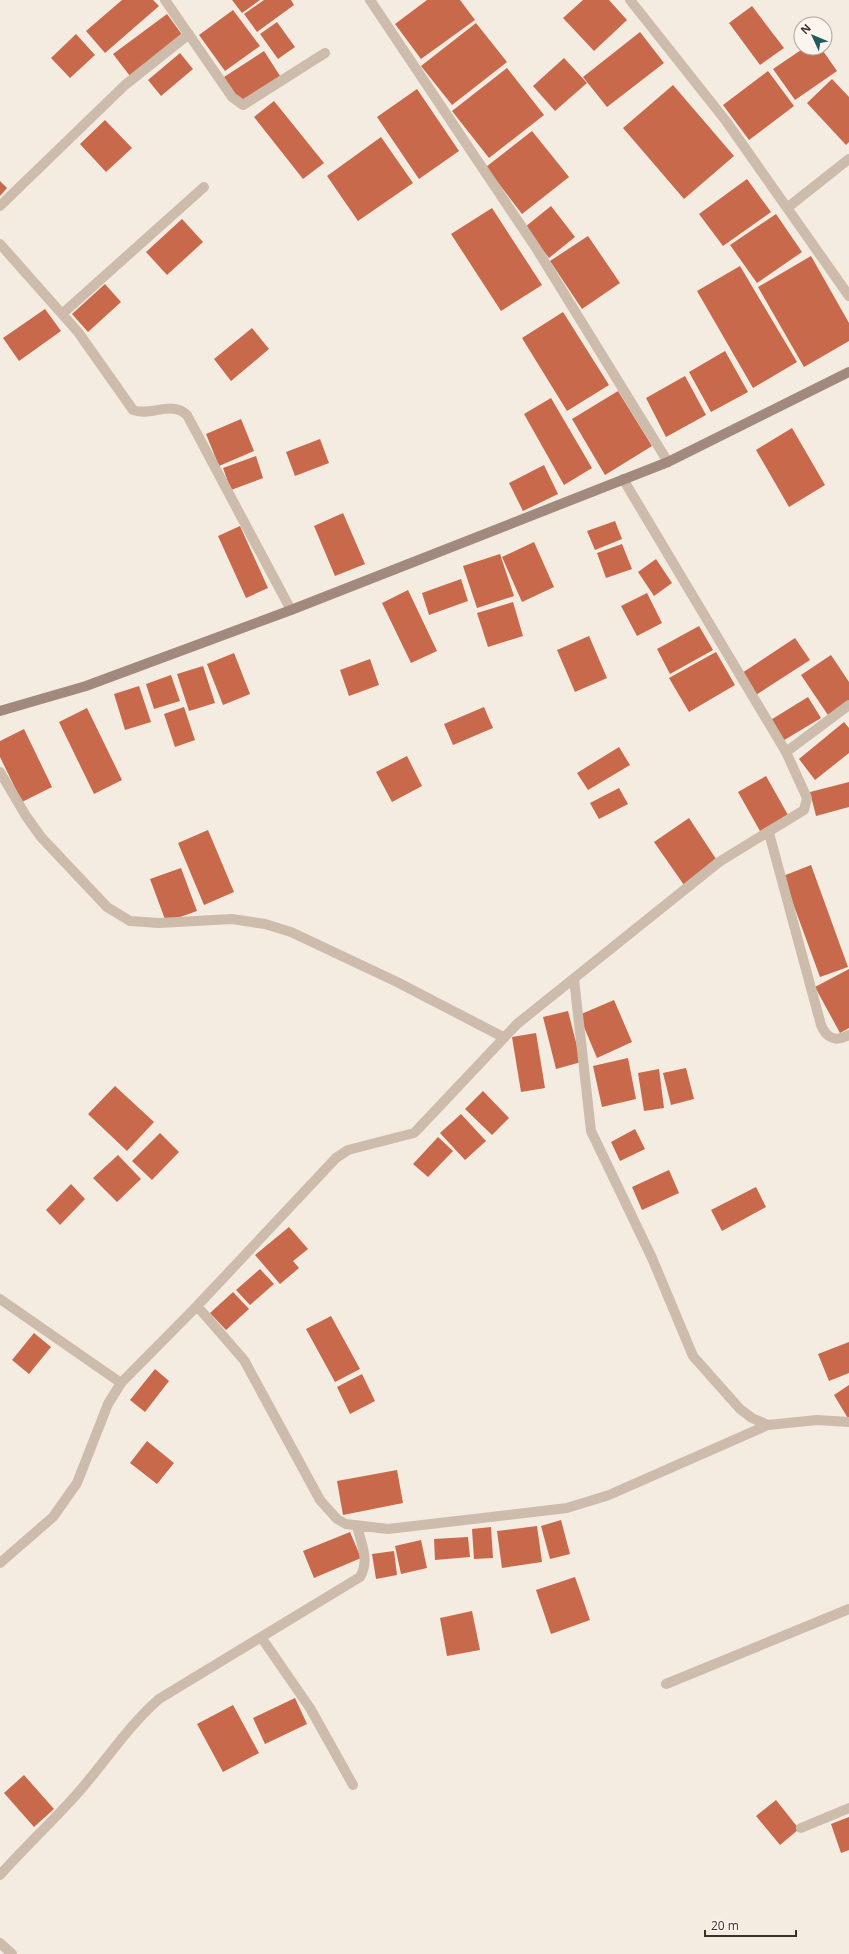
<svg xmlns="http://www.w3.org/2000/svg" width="849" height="1954" font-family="'Open Sans',sans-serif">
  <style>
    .building { fill: #c8694b }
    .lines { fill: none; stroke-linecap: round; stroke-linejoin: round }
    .street { stroke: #cdbbac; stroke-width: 10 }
    .secondary { stroke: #a18a7d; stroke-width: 10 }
  </style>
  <rect width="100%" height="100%" fill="#f4ebe1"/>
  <path class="building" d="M122 0H153L159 6 105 53 86 31Z
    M232 0H260L242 13Z
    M264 0H291L294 5 257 32 244 14Z
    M427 0H460L475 20 421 59 395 24Z
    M583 0H609L627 20 594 51 563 18Z
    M752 6 784 48 760 65 729 23Z
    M233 10 260 46 225 71 199 35Z
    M167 14 183 36 130 76 113 54Z
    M277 22 295 47 278 59 260 34Z
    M476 23 507 62 452 105 421 66Z
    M640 32 664 63 607 107 583 77Z
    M76 34 95 55 70 78 51 58Z
    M804 48H821L837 71 795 100 773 69Z
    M264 51 282 79 242 105 224 77Z
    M180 53 193 69 161 96 148 80Z
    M564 58 587 83 555 111 533 86Z
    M507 68 544 115 489 158 452 111Z
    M768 71 794 106 749 140 723 105Z
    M832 79 849 97V142L846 145 807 103Z
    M673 85 734 156 684 199 623 128Z
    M417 89 459 151 419 179 377 117Z
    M274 101 324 163 303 179 254 117Z
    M105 120 132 148 106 172 80 144Z
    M532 131 569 177 522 214 486 167Z
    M381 137 413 183 358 221 327 176Z
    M747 179 771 212 723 246 699 214Z
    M0 181 7 188 0 196Z
    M551 206 575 237 549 258 525 227Z
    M492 208 542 285 501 311 451 234Z
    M776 214 802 252 757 283 730 245Z
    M182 219 203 242 167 275 146 252Z
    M588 236 620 283 582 309 550 261Z
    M811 256 849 323V341L804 367 758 287Z
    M740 266 797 362 753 388 697 291Z
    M105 284 121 302 88 332 72 314Z
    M45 309 61 331 19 361 3 338Z
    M563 312 609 385 567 411 522 338Z
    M252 328 269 349 231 381 214 359Z
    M725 351 748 392 711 412 689 372Z
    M685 376 706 415 666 437 646 398Z
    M618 391 652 446 605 475 572 419Z
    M551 398 592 468 564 485 524 414Z
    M241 419 254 451 219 466 206 434Z
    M792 428 825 485 789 507 756 450Z
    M320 439 329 463 295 476 286 452Z
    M256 456 263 478 231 490 223 468Z
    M544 465 558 494 523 511 509 483Z
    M343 513 365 564 335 576 314 526Z
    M615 521 622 539 595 550 587 531Z
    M240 526 268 588 246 598 218 536Z
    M534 542 554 587 522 602 502 557Z
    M622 544 632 569 606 578 597 553Z
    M500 554 514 596 477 608 463 566Z
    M656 559 672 583 654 596 638 572Z
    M461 579 468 601 429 615 422 593Z
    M408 590 437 651 411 663 382 603Z
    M647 593 662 623 637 636 621 606Z
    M513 602 523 636 488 647 477 613Z
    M699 626 713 650 670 674 657 649Z
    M589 636 607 678 575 692 557 650Z
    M795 638 810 660 756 695 742 673Z
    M716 652 735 685 689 712 669 678Z
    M234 653 250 694 223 705 207 664Z
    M831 655 849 682V701L828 715 801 675Z
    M370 659 379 685 349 696 340 670Z
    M203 666 215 703 189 711 177 674Z
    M171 675 180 701 154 709 146 684Z
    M139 686 151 722 125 730 114 694Z
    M808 697 821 718 781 742 769 721Z
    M184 707 195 740 175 747 164 714Z
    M484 707 493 728 453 745 444 724Z
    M87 708 122 780 94 794 59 722Z
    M844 722 849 728V753L815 780 799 759Z
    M24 729 52 787 22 802 0 757V741Z
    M619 747 630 765 588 790 577 773Z
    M407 756 422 786 392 802 376 772Z
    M766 776 788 815 760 831 738 792Z
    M849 782V807L816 816 810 792Z
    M619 788 628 804 599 819 590 803Z
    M689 818 718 862 684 885 654 842Z
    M208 830 234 892 204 905 178 843Z
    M811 865 848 967 820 977 783 876Z
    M181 868 197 911 166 922 150 879Z
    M849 969V1028L840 1033 815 987Z
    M614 1000 632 1042 597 1058 579 1015Z
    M568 1011 581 1062 556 1069 543 1017Z
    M536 1033 545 1088 521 1092 512 1037Z
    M628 1058 636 1099 602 1107 593 1066Z
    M686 1068 694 1099 671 1105 663 1073Z
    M659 1069 664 1108 644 1111 638 1073Z
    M115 1086 154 1122 127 1151 88 1114Z
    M483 1091 509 1118 492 1135 465 1109Z
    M461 1114 486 1141 465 1160 440 1133Z
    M635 1129 645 1149 620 1161 611 1142Z
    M160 1133 179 1152 152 1180 132 1161Z
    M438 1137 453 1151 428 1177 413 1164Z
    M118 1155 141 1179 117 1202 93 1178Z
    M669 1170 679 1193 642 1210 632 1187Z
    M71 1184 85 1199 60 1225 46 1210Z
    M756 1187 766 1207 722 1231 711 1210Z
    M289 1227 308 1249 293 1261 299 1268 280 1284 255 1255Z
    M260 1269 274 1284 250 1305 236 1290Z
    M233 1292 249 1309 226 1330 210 1313Z
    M331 1316 360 1369 335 1382 306 1329Z
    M34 1333 51 1347 29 1374 12 1360Z
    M849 1342V1373L829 1381 818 1354Z
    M155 1369 169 1381 145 1412 130 1400Z
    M362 1374 375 1401 350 1414 337 1387Z
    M849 1385V1420L834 1395Z
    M147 1441 174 1463 157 1484 130 1463Z
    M397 1470 403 1503 343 1515 337 1481Z
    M561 1520 570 1554 550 1559 541 1526Z
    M537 1526 542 1562 502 1568 497 1531Z
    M491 1527 493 1558 474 1559 472 1529Z
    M350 1532 361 1558 314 1578 303 1551Z
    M468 1537 470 1557 435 1560 434 1539Z
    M421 1540 427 1568 401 1574 395 1546Z
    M394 1551 397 1575 376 1579 372 1554Z
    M575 1577 590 1620 551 1634 536 1590Z
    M472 1611 480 1650 447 1656 440 1618Z
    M295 1698 307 1724 265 1744 253 1718Z
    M233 1705 259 1753 223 1772 197 1724Z
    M24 1775 54 1809 34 1827 4 1793Z
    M776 1800 799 1829 780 1845 756 1816Z
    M849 1817V1850L841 1853 831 1824Z"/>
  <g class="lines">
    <path class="street" d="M165 0 232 97 243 105 325 53
      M370 0 536 248 668 462
      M630 0 726 121 849 296
      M0 206 125 85 189 34
      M787 208 849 159
      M0 244 78 332 133 410C150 417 172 400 187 415L291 610
      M62 314 204 187
      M623 479 786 752
      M0 772 26 816 41 837 107 907 130 921 159 923 232 919 265 924 291 932 397 982 503 1037
      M769 833 821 1025C827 1039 836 1042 849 1035
      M574 979 591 1131 652 1258 693 1356 740 1409 752 1418 768 1425 817 1420 849 1422
      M0 1299 121 1383
      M197 1306 244 1360 320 1500 337 1519 346 1524 388 1529 567 1508 609 1495 768 1425
      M0 1563 53 1517 77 1483 108 1404 121 1383 197 1306 336 1158 348 1150 414 1133 418 1129 517 1024 719 862 804 810 807 798 786 752 849 705
      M261 1637 310 1708 353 1785
      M666 1684 849 1609
      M801 1828 849 1808
      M0 1875C24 1848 51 1823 76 1795 104 1764 127 1727 159 1699L360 1577C370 1561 361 1543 357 1526
      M0 1943 12 1954"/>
    <path class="secondary" d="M0 711 86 686 291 610 668 462 849 372"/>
  </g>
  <g transform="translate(813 36) rotate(314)"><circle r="19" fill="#fbf5ee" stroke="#aea6a0"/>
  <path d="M0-3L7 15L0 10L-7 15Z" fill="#1f5a5e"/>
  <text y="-6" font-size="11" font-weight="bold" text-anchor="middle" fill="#3b302b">N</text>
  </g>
  <path d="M705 1930v6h91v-6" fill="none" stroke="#3b302b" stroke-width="2"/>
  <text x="711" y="1930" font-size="12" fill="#3b302b" stroke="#fbf5ee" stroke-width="3" paint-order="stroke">20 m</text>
</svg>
